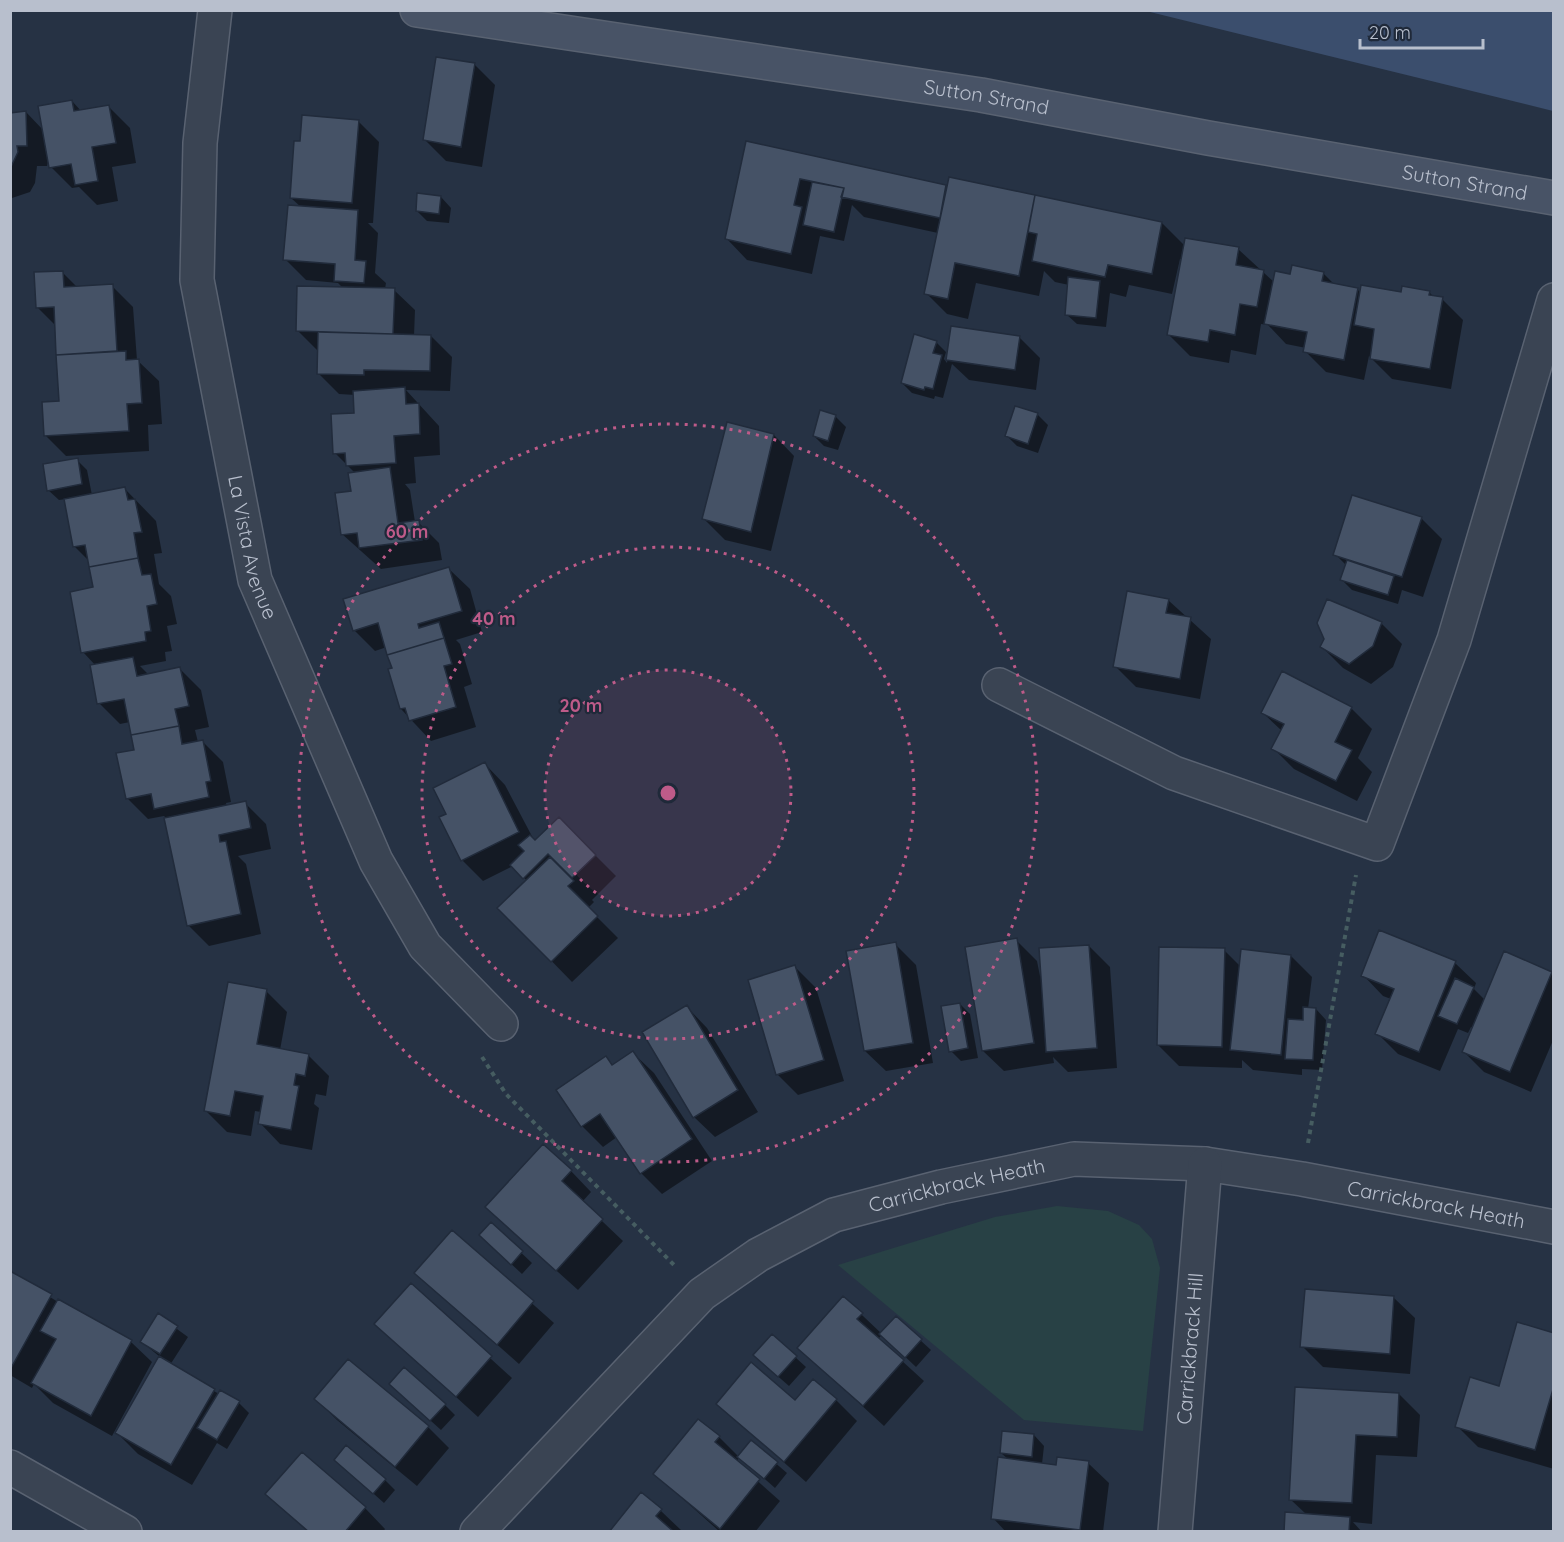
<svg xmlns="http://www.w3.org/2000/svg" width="1564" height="1542" font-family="Quicksand,sans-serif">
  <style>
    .green { fill: #284145 }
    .water { fill: #3b4e6d }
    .shadow { fill: #0007 }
    .building { fill: #455266; stroke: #212b3b; stroke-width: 1.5 }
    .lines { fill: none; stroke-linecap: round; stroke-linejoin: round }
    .street-casing { stroke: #596271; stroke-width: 36 }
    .secondary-casing { stroke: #596271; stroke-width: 36 }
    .path { stroke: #465d61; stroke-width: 4; stroke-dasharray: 4.5 4.5; stroke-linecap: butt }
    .street { stroke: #3a4453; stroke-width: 33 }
    .secondary { stroke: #485366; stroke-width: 33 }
    .ring { fill: none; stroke: #be5b89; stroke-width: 3; stroke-dasharray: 3 6 }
    .labels { text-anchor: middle; stroke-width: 4.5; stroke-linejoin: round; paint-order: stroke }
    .street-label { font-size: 20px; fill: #b8bfcd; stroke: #1f2939 }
    .centre { fill: #be5b89; stroke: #1f2939; stroke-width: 3 }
    .ring-label { font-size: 18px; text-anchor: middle; font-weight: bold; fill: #be5b89; stroke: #1f2939; stroke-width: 4.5; stroke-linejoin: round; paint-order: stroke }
  </style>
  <rect width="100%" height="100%" fill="#263244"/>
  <path class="green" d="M1057 1206 1108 1211 1139 1225 1152 1239 1160 1268 1143 1431 1024 1420 838 1265 995 1217Z"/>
  <path class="water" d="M1146 11H1553V111Z"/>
  <path class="shadow" d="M474 64 495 85 482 167 446 161 425 140Z
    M72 101 82 112 109 107 130 128 136 163 112 167 118 201 97 205 79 187 72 188 51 167 49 157 47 166H37L35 183 30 192 12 198 10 115 26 112 44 131Z
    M358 121 379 142 373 223H368L378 233 375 273 386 283 385 289 394 290 415 310 414 336H431L452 357 450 391 406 390 439 426 440 455 414 457 416 483 405 484 410 490 415 522H418L439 543 442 560 381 569 342 534 355 473 335 453 356 414 355 395 339 394 318 373 319 352 298 331 344 289 338 283 306 280 285 259 302 208 291 198Z
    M748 143 948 186 950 179 1162 223 1185 246 1238 249 1274 282 1291 276 1323 273 1335 285 1357 289 1361 293 1429 292 1434 297 1442 299 1463 320 1451 389 1392 379 1369 356 1364 380 1326 372 1305 351 1306 348 1286 344 1268 325 1261 324 1256 355 1231 350 1229 363 1190 356 1169 335 1182 259H1180L1172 294 1129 285 1126 297 1110 293 1106 327 1077 324 1066 314 1069 285 1055 282 1044 271 1039 296 976 283 968 319 947 314 926 293 938 233 864 217 852 205 844 241 820 236 812 274 747 260 727 239Z
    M441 197 451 208 449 223 427 221 417 211Z
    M62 272 78 288 112 286 133 307 137 360 159 381 162 424 148 425 149 451 66 456 45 435 60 402 56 326 37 307Z
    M952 327 1019 337 1040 358 1036 390 969 380 952 364 943 398 935 396 934 399 912 393 902 383 936 342 946 352 944 359 947 363Z
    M1016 408 1038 415 1048 425 1038 453 1017 446 1007 436Z
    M835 416 846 427 838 450 824 446 814 436Z
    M774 435 794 456 771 551 725 540 704 519Z
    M77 460 87 470 92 495 125 489 156 521 162 553 154 554 159 584 171 596 177 624 167 626 172 651 165 652 166 661 140 666 149 675 180 669 201 690 209 727 195 730 198 742H203L223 762 231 802 226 803 227 807 245 803 266 824 271 849 238 856 246 864 261 934 209 946 188 925 166 818 164 816 148 819 127 798 135 751 130 722 120 724 99 703 96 666 83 652 94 588 90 562 74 546 66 499 59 500 48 490Z
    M1421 518 1442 539 1423 597 1402 590 1398 604 1352 590 1342 580 1347 566 1335 554Z
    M449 569 470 589 482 632 456 640 460 644 472 684 464 687 476 727 431 741 401 709 387 647 375 651 354 630Z
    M1168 600 1211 639 1200 699 1136 687 1115 666Z
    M1381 623 1402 644 1393 667 1371 684 1343 668 1322 647 1326 640Z
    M1351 708 1372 729 1358 758 1372 772 1357 801 1294 769 1273 748 1282 731 1263 713Z
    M485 764 505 785 535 842 559 819 616 876 592 900 594 902 588 908 618 938 572 982 500 908 527 881 513 866 483 881 462 860 448 814Z
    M1380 932 1455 963 1476 983 1474 989 1485 1000 1551 973 1554 976V1038L1531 1092 1484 1072 1463 1051 1473 1028 1471 1027 1468 1033 1458 1029 1440 1071 1398 1054 1377 1033 1391 999 1383 996 1363 975Z
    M1016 940 1037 961 1040 976 1089 946 1110 967 1117 1068 1068 1072 1053 1057 1054 1063 1004 1071 983 1051Z
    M895 944 916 965 933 1063 886 1071 865 1051Z
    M1224 950 1240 966 1291 956 1312 977 1308 1009H1316L1326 1020 1322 1070 1302 1069V1075L1253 1070 1242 1060V1068L1179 1066 1158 1045Z
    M795 967 816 988 844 1081 798 1095 777 1074Z
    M266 991 287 1012 280 1050 308 1055 329 1076 326 1096 316 1094 314 1104 319 1108 312 1150 280 1144 260 1123 261 1112 255 1111 251 1136 227 1132 206 1111Z
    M960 1004 970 1014 978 1058 961 1061 951 1051Z
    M687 1007 707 1028 758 1112 715 1137 694 1117Z
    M633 1053 654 1073 712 1161 662 1194 641 1173 617 1137 603 1147 582 1126 606 1058 614 1066Z
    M571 1171 591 1192 582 1202 623 1241 578 1290 508 1227Z
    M491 1224 532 1263 522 1274 491 1245Z
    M452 1232 554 1323 519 1364 416 1273Z
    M10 1272 58 1302 131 1342 152 1362 112 1436 53 1403 34 1384 32 1388 10 1375Z
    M411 1286 512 1378 478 1417 376 1324Z
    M844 1298 882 1334 896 1318 931 1350 916 1367 882 1335 878 1339 924 1381 884 1426 799 1348Z
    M1394 1298 1415 1318 1410 1374 1323 1367 1302 1346Z
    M159 1316 188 1337 170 1365 219 1394 220 1392 239 1403 249 1413 227 1449 217 1443 192 1485 138 1454 117 1433 160 1357 142 1342Z
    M1554 1335V1469L1478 1447 1457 1426Z
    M795 1357 806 1367 789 1386 765 1365Z
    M1297 1388 1399 1394 1420 1415 1417 1457 1376 1455 1372 1524 1353 1522 1362 1532H1285L1307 1515 1290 1499Z
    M401 1394 445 1405 455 1415 441 1430Z
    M316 1399 428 1427 449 1448 417 1486 337 1420Z
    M836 1400 857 1421 806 1482 718 1404Z
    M1034 1435 1044 1446 1042 1464 1058 1466 1088 1463 1109 1483 1103 1532H1006L993 1518 1009 1460 1001 1453Z
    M719 1437 739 1457 751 1442 787 1473 775 1488 740 1457 736 1462 780 1501 755 1532H720L655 1474Z
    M336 1460 385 1480 395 1490 384 1503Z
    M267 1493 365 1508 385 1529 383 1532H308Z
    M642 1494 661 1511 682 1531 611 1532Z"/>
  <path class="building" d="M436 57 475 63 461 147 423 140Z
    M72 100 74 111 109 105 116 143 92 147 98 181 75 185 71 164 49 168 38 106Z
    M26 111 27 146H17L18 152 10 169V113Z
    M302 115 359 120 352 203 290 198 294 141H300Z
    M746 141 946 185 940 218 841 197 844 188 800 179 794 205 802 207 791 254 725 239Z
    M949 177 1035 195 1019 276 955 263 948 299 924 294Z
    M812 182 844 188 834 232 803 225Z
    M417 193 441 196 439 214 416 211Z
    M1035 195 1162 222 1152 274 1108 265 1105 277 1032 261 1037 234 1028 232Z
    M288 205 358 210 355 260 366 261 364 283 334 281 335 264 283 260Z
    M1185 238 1239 247 1236 265 1264 270 1257 307 1240 304 1235 335 1210 330 1208 342 1167 335Z
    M1292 265 1324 272 1322 281 1358 288 1344 360 1303 352 1307 332 1264 324 1275 271 1290 274Z
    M63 271 64 287 113 284 117 351 56 355 54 307 36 308 34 272Z
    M1068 277 1100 281 1096 318 1065 315Z
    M1361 285 1401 292 1402 286 1430 291 1429 295 1443 297 1430 369 1370 359 1374 329 1354 325Z
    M297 286 395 288 393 334 296 331Z
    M951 326 1020 336 1015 370 946 360Z
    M318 332 431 335 430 371 364 370V375L317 374Z
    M914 334 937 341 933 353 942 355 933 389 925 387 924 390 901 383Z
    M126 351V360L139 359 142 403 127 404 129 431 44 436 42 402 59 401 56 355Z
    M405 387 406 404 419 403 420 434 394 436 396 463 346 466 345 453 333 454 331 414 354 413 353 391Z
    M1015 406 1038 413 1028 444 1005 436Z
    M820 410 836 415 828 441 813 436Z
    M727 422 774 434 751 532 702 519Z
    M78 458 82 484 47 491 43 464Z
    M390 467 398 523 419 520 422 540 359 548 357 533 341 535 335 493 351 491 348 473Z
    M125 487 128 500 135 499 142 532 134 533 138 558 89 567 85 545 73 547 64 499Z
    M1352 495 1422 517 1402 577 1333 555Z
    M138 558 142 575 151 574 157 604 147 606 151 631 145 632 146 641 81 653 70 592 93 587 89 567Z
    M1347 560 1394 576 1388 595 1340 580Z
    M449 567 462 611 418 624 419 628 439 622 444 638 387 655 378 623 353 631 343 599Z
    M1127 591 1169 599 1166 613 1191 617 1180 679 1113 667Z
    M1327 599 1382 622 1373 646 1349 664 1320 647 1324 639 1317 623Z
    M444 638 452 664 444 666 456 707 409 721 405 708 400 709 388 669 392 668 387 655Z
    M133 657 137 676 180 667 189 706 175 709 179 726 131 735 124 699 97 704 90 665Z
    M1282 671 1352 707 1335 742 1352 750 1336 781 1271 749 1284 724 1261 713Z
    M179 726 182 744 203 740 211 781 206 782 209 797 154 809 151 794 126 799 116 753 134 750 131 735Z
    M485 762 519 832 461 861 439 817 446 814 433 788Z
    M246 801 251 828 219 835 220 842 226 841 241 914 187 926 164 818Z
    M559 817 596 855 572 878 548 854 523 879 510 865 524 851 518 845 530 835 535 840Z
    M550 857 574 881 568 886 598 916 551 962 497 908Z
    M1379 930 1456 961 1419 1052 1375 1034 1394 989 1361 976Z
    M1017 938 1034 1043 982 1051 965 947Z
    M896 942 913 1043 864 1051 846 951Z
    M1089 945 1097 1048 1046 1052 1039 948Z
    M1159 947 1225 948 1222 1047 1157 1045Z
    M1241 949 1291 955 1281 1055 1230 1050Z
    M1504 951 1552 972 1510 1072 1462 1052Z
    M795 965 824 1060 776 1075 748 980Z
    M1455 978 1474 987 1457 1024 1438 1016Z
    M228 982 267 989 257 1044 309 1054 305 1076 296 1074 294 1085 299 1086 291 1130 258 1124 263 1096 235 1091 230 1116 204 1111Z
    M960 1003 968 1048 949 1052 941 1006Z
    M687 1005 738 1090 693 1118 642 1032Z
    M1303 1007 1316 1008 1313 1060 1285 1059 1288 1019 1303 1020Z
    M633 1051 692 1139 640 1174 600 1114 581 1127 556 1090 606 1056 612 1065Z
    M543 1144 572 1170 562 1181 603 1219 556 1271 485 1207Z
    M491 1222 523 1251 511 1265 479 1235Z
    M452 1230 534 1301 497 1345 414 1273Z
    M10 1271 52 1294 11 1368H10Z
    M411 1283 492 1356 456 1397 374 1324Z
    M1305 1289 1394 1296 1390 1354 1300 1347Z
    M843 1296 863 1313 857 1319 904 1360 863 1406 797 1348Z
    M58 1299 132 1340 91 1416 31 1383 56 1339 40 1331Z
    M158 1313 178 1326 160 1354 140 1342Z
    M896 1316 922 1339 905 1358 879 1334Z
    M1517 1322 1554 1333V1386L1535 1450 1455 1427 1470 1377 1499 1386Z
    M772 1334 797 1356 778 1377 753 1355Z
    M159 1356 215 1389 171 1465 115 1433Z
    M348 1359 429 1426 395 1467 314 1399Z
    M751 1362 795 1400 813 1379 837 1399 784 1462 716 1404Z
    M404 1367 446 1404 430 1421 389 1384Z
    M1295 1387 1399 1393 1397 1437 1356 1435 1352 1503 1289 1500Z
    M220 1390 240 1401 217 1440 197 1428Z
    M698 1419 720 1436 715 1442 760 1479 720 1529 653 1474Z
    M1002 1431 1034 1434 1032 1457 1000 1453Z
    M751 1440 778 1462 764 1479 737 1457Z
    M346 1445 386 1479 373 1494 334 1460Z
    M302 1452 366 1507 345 1532H309L265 1494Z
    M998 1457 1056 1465 1057 1457 1089 1461 1080 1530 991 1519Z
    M641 1492 662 1509 656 1516 674 1532H609Z
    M1285 1512 1350 1517 1349 1532H1284Z"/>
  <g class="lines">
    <g class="street-casing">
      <g id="street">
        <path id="s1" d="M215 10 200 143 197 280 255 580 376 861 425 946 501 1024"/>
        <path d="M999 685 1174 773 1377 844 1454 640 1554 300"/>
        <path d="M10 1467 125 1532"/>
        <path id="s2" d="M477 1532 702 1294 758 1255 834 1215 941 1187 1074 1159 1205 1164 1302 1179 1554 1227"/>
        <path id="s3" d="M1175 1532 1205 1164"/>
      </g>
    </g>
    <g class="secondary-casing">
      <g id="secondary">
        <path id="s4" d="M417 10 981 95 1208 138 1554 198"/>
      </g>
    </g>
    <path class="path" d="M482 1057 506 1094 676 1267
      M1308 1143 1356 875"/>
    <use href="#street" class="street"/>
    <use href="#secondary" class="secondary"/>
  </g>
  <circle cx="668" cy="793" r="123" fill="#be5b89" fill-opacity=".12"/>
  <g class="ring">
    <circle cx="668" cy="793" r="123"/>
    <circle cx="668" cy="793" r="246"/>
    <circle cx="668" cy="793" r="369"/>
  </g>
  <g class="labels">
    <g class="street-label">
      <text dy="7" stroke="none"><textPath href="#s4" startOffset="576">Sutton Strand</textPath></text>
      <text dy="7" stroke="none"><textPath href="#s4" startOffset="1062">Sutton Strand</textPath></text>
      <text dy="7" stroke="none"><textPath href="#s1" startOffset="544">La Vista Avenue</textPath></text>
      <text dy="7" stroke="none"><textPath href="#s2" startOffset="608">Carrickbrack Heath</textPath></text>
      <text dy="7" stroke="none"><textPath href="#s2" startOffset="1094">Carrickbrack Heath</textPath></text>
      <text dy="7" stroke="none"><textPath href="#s3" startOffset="184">Carrickbrack Hill</textPath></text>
    </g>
  </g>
  <circle cx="668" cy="793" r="9" class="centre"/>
  <g class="ring-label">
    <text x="407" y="538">60 m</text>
    <text x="494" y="625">40 m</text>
    <text x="581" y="712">20 m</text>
  </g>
  <rect width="1564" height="1542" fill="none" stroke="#b8bfcd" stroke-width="24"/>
  <path d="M1360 39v9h123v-9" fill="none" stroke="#b8bfcd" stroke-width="3"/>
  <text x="1369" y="39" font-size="18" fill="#b8bfcd" stroke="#1f2939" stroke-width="4.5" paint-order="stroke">20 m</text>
</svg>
